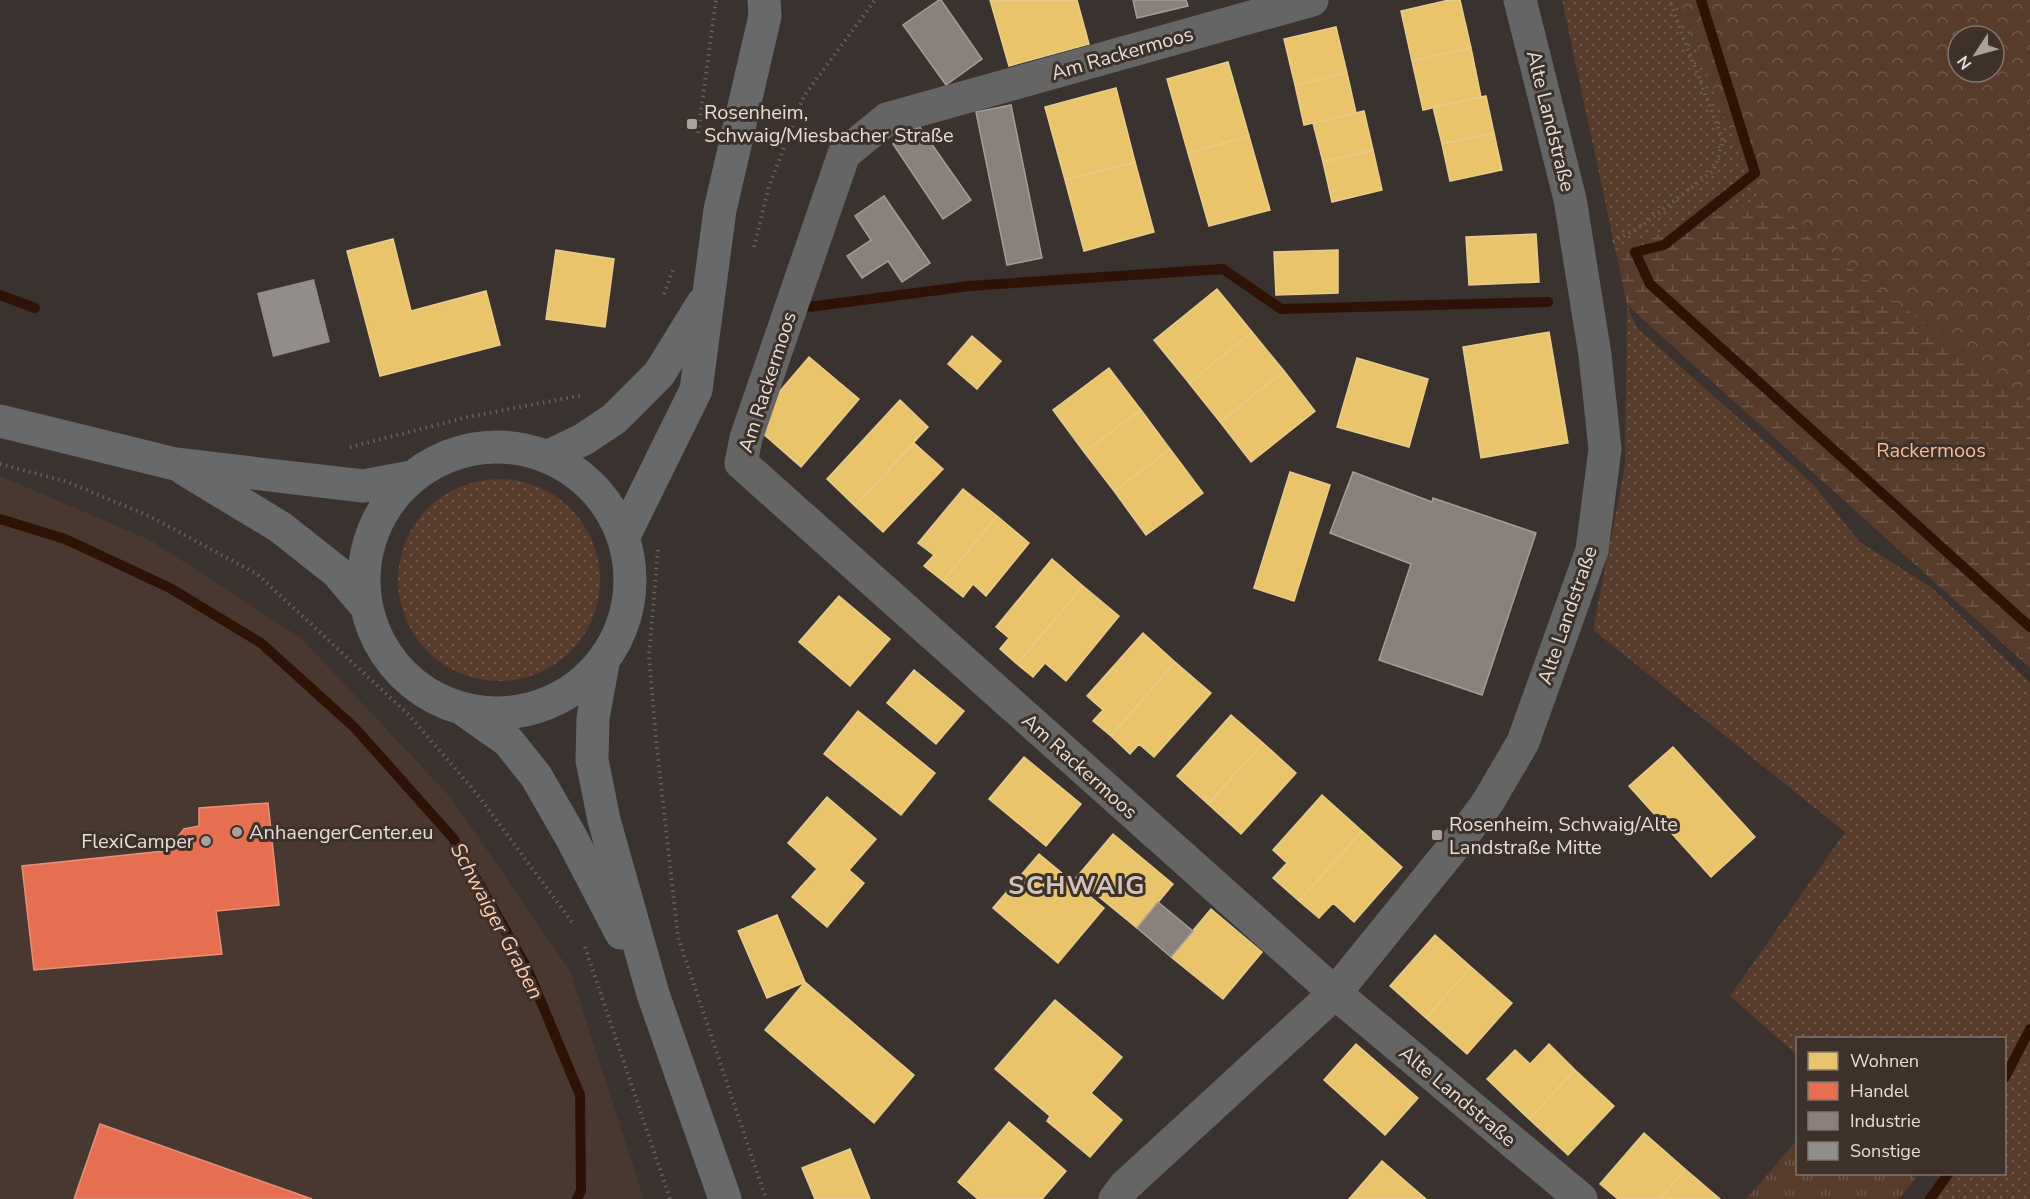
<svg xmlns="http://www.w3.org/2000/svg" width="2030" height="1199" font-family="'Nunito Sans',sans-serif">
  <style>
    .built { fill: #49382f }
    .grass { fill: url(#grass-dots) }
    .forest { fill: url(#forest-crowns); fill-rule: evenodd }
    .wetland { fill: url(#wetland-marsh) }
    .park { fill: url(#park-tufts) }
    .homes { fill: #e9c46a; stroke: #e8cc8b; stroke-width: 1.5 }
    .shops { fill: #e76f51; stroke: #e6907a; stroke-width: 1.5 }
    .industry { fill: #8a817c; stroke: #a59d98; stroke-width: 1.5 }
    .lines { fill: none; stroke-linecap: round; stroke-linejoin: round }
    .stream { stroke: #2c1305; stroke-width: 10 }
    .building { fill: #938d89 }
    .path { stroke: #646261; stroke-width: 4; stroke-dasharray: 1.5 4.5; stroke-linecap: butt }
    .minor { stroke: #656566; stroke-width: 33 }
    .secondary { stroke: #68696a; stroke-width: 33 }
    .poi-dot { fill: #a9a19c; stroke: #3d312a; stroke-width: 2 }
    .labels { text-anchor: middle; stroke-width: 6; stroke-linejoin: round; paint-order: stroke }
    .street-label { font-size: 20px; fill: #e5ddd8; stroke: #3d312a }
    .poi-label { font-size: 20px; fill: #e5ddd8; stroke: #3d312a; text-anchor: start }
    .park-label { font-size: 20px; fill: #f6ba98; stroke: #3d312a }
    .water-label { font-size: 21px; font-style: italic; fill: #fcccb0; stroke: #3d312a }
    .district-label { font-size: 26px; font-weight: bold; letter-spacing: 1.5px; fill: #d3c4bb; stroke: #3d312a }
  </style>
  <defs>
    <pattern id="grass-dots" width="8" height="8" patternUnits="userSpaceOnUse" patternTransform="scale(1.5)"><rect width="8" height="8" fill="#573c2b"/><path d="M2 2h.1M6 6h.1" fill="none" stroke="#6f5849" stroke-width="1.8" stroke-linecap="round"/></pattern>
    <pattern id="forest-crowns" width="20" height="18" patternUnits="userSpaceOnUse" patternTransform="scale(1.5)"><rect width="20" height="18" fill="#573c2b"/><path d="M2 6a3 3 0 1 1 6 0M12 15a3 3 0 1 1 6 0" fill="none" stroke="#6f5849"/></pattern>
    <pattern id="wetland-marsh" width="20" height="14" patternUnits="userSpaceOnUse" patternTransform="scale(1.5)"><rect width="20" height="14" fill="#573c2b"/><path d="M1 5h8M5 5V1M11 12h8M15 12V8" fill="none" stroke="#6f5849"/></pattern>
    <pattern id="park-tufts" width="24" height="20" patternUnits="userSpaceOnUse" patternTransform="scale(1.5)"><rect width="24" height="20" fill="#573c2b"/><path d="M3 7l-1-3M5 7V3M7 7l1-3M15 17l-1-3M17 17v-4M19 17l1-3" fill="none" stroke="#6f5849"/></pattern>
  </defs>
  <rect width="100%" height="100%" fill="#39322e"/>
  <path class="built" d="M0 476 150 540 301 638 452 799 570 971 644 1199H0Z"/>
  <path class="grass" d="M1562 0H1675L1761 201 1615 248Z
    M1627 305 1637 328 1813 484 1860 542 1932 588 2030 683V1199H1927L1939 1178 1934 1174H2004V1038H1798L1797 1055 1730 996 1845 832 1593 630 1625 466Z
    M398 580a101 101 0 1 1 202 0a101 101 0 1 1-202 0Z"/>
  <path class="forest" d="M1675 0H2030V413L1987 370 1761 201ZM1958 36H1994V72H1958Z"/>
  <path class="wetland" d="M1761 201 1987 370 2030 413V668L1627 305 1615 248Z"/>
  <path class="park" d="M1797 1140 1798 1174H1910L1916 1178 1899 1199H1746Z"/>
  <path class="homes" d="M990 0H1077L1089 44 1009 66Z
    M1449 0H1460L1471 48 1412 61 1401 11Z
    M1336 27 1347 73 1295 85 1284 39Z
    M1471 48 1481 97 1423 110 1412 61Z
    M1228 62 1249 136 1188 153 1167 79Z
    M1347 73 1356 113 1304 125 1295 85Z
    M1116 88 1135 162 1065 180 1045 107Z
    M1486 96 1494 133 1442 144 1433 107Z
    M1364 111 1373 150 1323 162 1313 123Z
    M1494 133 1502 170 1450 181 1442 144Z
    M1249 136 1270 210 1209 226 1188 153Z
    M1373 150 1382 190 1332 202 1323 162Z
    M1135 162 1154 232 1084 251 1065 180Z
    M1536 234 1539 282 1469 285 1466 237Z
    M393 239 411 311 486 291 500 345 380 376 347 251Z
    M556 250 614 259 605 327 546 319Z
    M1338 250V293L1276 295 1274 252Z
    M1217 289 1252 332 1189 383 1154 340Z
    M1252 332 1284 371 1220 422 1189 383Z
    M1549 332 1568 443 1481 458 1463 347Z
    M972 336 1001 361 977 389 948 364Z
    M809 357 859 399 801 467 752 424Z
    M1357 358 1428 379 1409 447 1337 427Z
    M1109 368 1141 410 1084 452 1053 410Z
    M1284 371 1315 411 1251 462 1220 422Z
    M900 400 928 427 855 506 827 479Z
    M1141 410 1170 449 1114 491 1084 452Z
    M914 443 943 469 883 532 855 506Z
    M1170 449 1203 493 1146 535 1114 491Z
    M1290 472 1330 485 1294 601 1254 588Z
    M963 489 997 516 943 581 924 566 934 555 918 543Z
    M997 516 1029 543 986 596 973 584 963 597 943 581Z
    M1052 559 1083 586 1017 664 1000 649 1009 638 996 627Z
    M1083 586 1119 616 1066 681 1045 663 1033 677 1017 664Z
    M839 596 890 639 850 686 799 642Z
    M1143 633 1175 662 1111 736 1093 721 1103 710 1087 696Z
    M1175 662 1211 693 1154 757 1139 744 1130 754 1111 736Z
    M914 670 964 711 936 744 887 703Z
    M858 711 935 773 901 815 824 754Z
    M1231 715 1263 743 1208 804 1177 776Z
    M1263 743 1296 773 1241 834 1208 804Z
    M1673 747 1755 837 1711 877 1629 786Z
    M1024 757 1081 804 1046 846 989 799Z
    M1322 795 1362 831 1299 901 1273 878 1287 863 1273 850Z
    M827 797 876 839 849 870 864 883 827 927 792 897 817 869 788 843Z
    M1362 831 1402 867 1354 922 1333 903 1319 918 1299 901Z
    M1113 834 1173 884 1137 928 1076 878Z
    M1039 854 1104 908 1058 963 993 908Z
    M1211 909 1262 952 1223 999 1171 957Z
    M777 915 805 982 767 998 738 931Z
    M1435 935 1471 967 1426 1018 1390 986Z
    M1471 967 1512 1003 1467 1054 1426 1018Z
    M805 982 914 1075 874 1123 765 1030Z
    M1055 1000 1122 1057 1091 1093 1122 1120 1090 1157 1047 1121 1050 1116 995 1069Z
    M1356 1044 1418 1098 1385 1135 1324 1080Z
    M1549 1044 1575 1070 1529 1119 1487 1079 1515 1050 1530 1064Z
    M1575 1070 1614 1106 1568 1155 1529 1119Z
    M1009 1122 1066 1171 1042 1199H978L958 1182Z
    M1644 1133 1685 1169 1660 1199H1618L1600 1184Z
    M850 1149 870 1199H815L802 1168Z
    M1382 1161 1426 1199H1349Z
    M1685 1169 1720 1199H1660Z"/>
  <path class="shops" d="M268 803 279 905 216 911 222 954 34 970 22 866 174 850 176 839 184 829 199 826V808Z
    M100 1124 312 1199H74Z"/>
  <path class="industry" d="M939 0H941L982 59 946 85 903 25Z
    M1133 0H1186L1188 6 1137 18Z
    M1011 105 1042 258 1007 265 976 112Z
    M919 126 971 200 943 219 893 144Z
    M884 196 930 263 902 282 888 261 862 278 847 256 871 240 855 216Z
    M1353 472 1432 502 1433 498 1536 533 1482 695 1379 660 1411 564 1330 533Z
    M1158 902 1193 931 1171 957 1137 928Z"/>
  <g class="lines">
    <path class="stream" d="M1701 0 1755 173 1664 245 1635 252 1650 284 2030 627
      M0 295 35 308
      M809 307 969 286 1223 269 1281 309 1548 302
      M0 519 65 539 170 588 261 643 354 727 453 838 527 968 580 1095 581 1191 577 1199
      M2004 1079 2030 1029
      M1930 1199 1948 1174"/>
  </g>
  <path class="building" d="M314 279 330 342 273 357 257 293Z"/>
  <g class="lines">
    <path class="path" d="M698 133 716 0
      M1613 242 1643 225 1714 170 1723 141 1669 0
      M754 247 769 186 804 96 875 0
      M664 294 673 270
      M350 447 468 417 583 395
      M0 464 68 482 151 517 257 574 409 715 477 794 572 922
      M658 550 649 656 656 740 678 937 766 1199
      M585 947 670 1199"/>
    <path class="minor" d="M1312 0 887 119 844 154 746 438 741 463 1335 993 1581 1199
      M1115 1199 1125 1186 1335 993 1468 829 1488 802 1523 742 1592 550 1605 449 1595 355 1570 199 1520 0"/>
    <path class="secondary" d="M0 421 175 464 363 486 411 477
      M364 580a133 133 0 1 1 266 0a133 133 0 1 1-266 0Z
      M549 456 584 439 614 419 659 374 703 303
      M184 469 280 527 337 572 365 605
      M624 536 696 390 720 210 765 16 764 0
      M603 663 593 718 592 760 604 820 653 994 725 1199
      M464 710 508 741 536 776 571 837 621 933"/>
  </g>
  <g class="poi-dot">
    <rect x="686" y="118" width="12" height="12" rx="3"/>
    <circle cx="237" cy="832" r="6"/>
    <rect x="1431" y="829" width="12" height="12" rx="3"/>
    <circle cx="206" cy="841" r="6"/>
  </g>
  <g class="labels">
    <g class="street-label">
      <text transform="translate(1122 53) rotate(-16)" y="7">Am Rackermoos</text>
      <text transform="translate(1551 121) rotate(76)" y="7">Alte Landstraße</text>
      <text transform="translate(767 382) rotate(-72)" y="7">Am Rackermoos</text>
      <text transform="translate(1567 615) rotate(-71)" y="7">Alte Landstraße</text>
      <text transform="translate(1080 766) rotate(42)" y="7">Am Rackermoos</text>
      <text transform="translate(1458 1096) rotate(40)" y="7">Alte Landstraße</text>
    </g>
    <g class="poi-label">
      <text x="704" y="119">Rosenheim,<tspan x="704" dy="23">Schwaig/Miesbacher Straße</tspan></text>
      <text x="1449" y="831">Rosenheim, Schwaig/Alte<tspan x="1449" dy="23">Landstraße Mitte</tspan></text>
      <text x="249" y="839">AnhaengerCenter.eu</text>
      <text x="194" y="848" text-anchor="end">FlexiCamper</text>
    </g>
    <g class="park-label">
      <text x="1931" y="457">Rackermoos</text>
    </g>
    <g class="water-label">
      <text transform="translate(497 921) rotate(62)" y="7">Schwaiger Graben</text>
    </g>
    <g class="district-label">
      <text x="1077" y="894">SCHWAIG</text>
    </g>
  </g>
  <rect x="1796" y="1037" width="210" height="138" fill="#3d312a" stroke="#807670" stroke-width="1.5"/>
  <rect x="1808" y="1052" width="30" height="18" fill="#e9c46a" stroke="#807670" stroke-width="1.5"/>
  <text x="1850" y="1067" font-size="18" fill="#e5ddd8">Wohnen</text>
  <rect x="1808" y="1082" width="30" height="18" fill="#e76f51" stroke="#807670" stroke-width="1.5"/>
  <text x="1850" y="1097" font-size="18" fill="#e5ddd8">Handel</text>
  <rect x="1808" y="1112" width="30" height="18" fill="#8a817c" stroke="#807670" stroke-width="1.5"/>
  <text x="1850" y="1127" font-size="18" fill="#e5ddd8">Industrie</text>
  <rect x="1808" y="1142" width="30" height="18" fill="#938d89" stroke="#807670" stroke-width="1.5"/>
  <text x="1850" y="1157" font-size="18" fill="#e5ddd8">Sonstige</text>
  <g transform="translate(1976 54) rotate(234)"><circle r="28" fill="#3d312a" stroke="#807670" stroke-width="1.5"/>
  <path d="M0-4.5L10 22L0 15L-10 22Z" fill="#a9a19c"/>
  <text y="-9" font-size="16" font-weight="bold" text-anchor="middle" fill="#e5ddd8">N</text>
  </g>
</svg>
